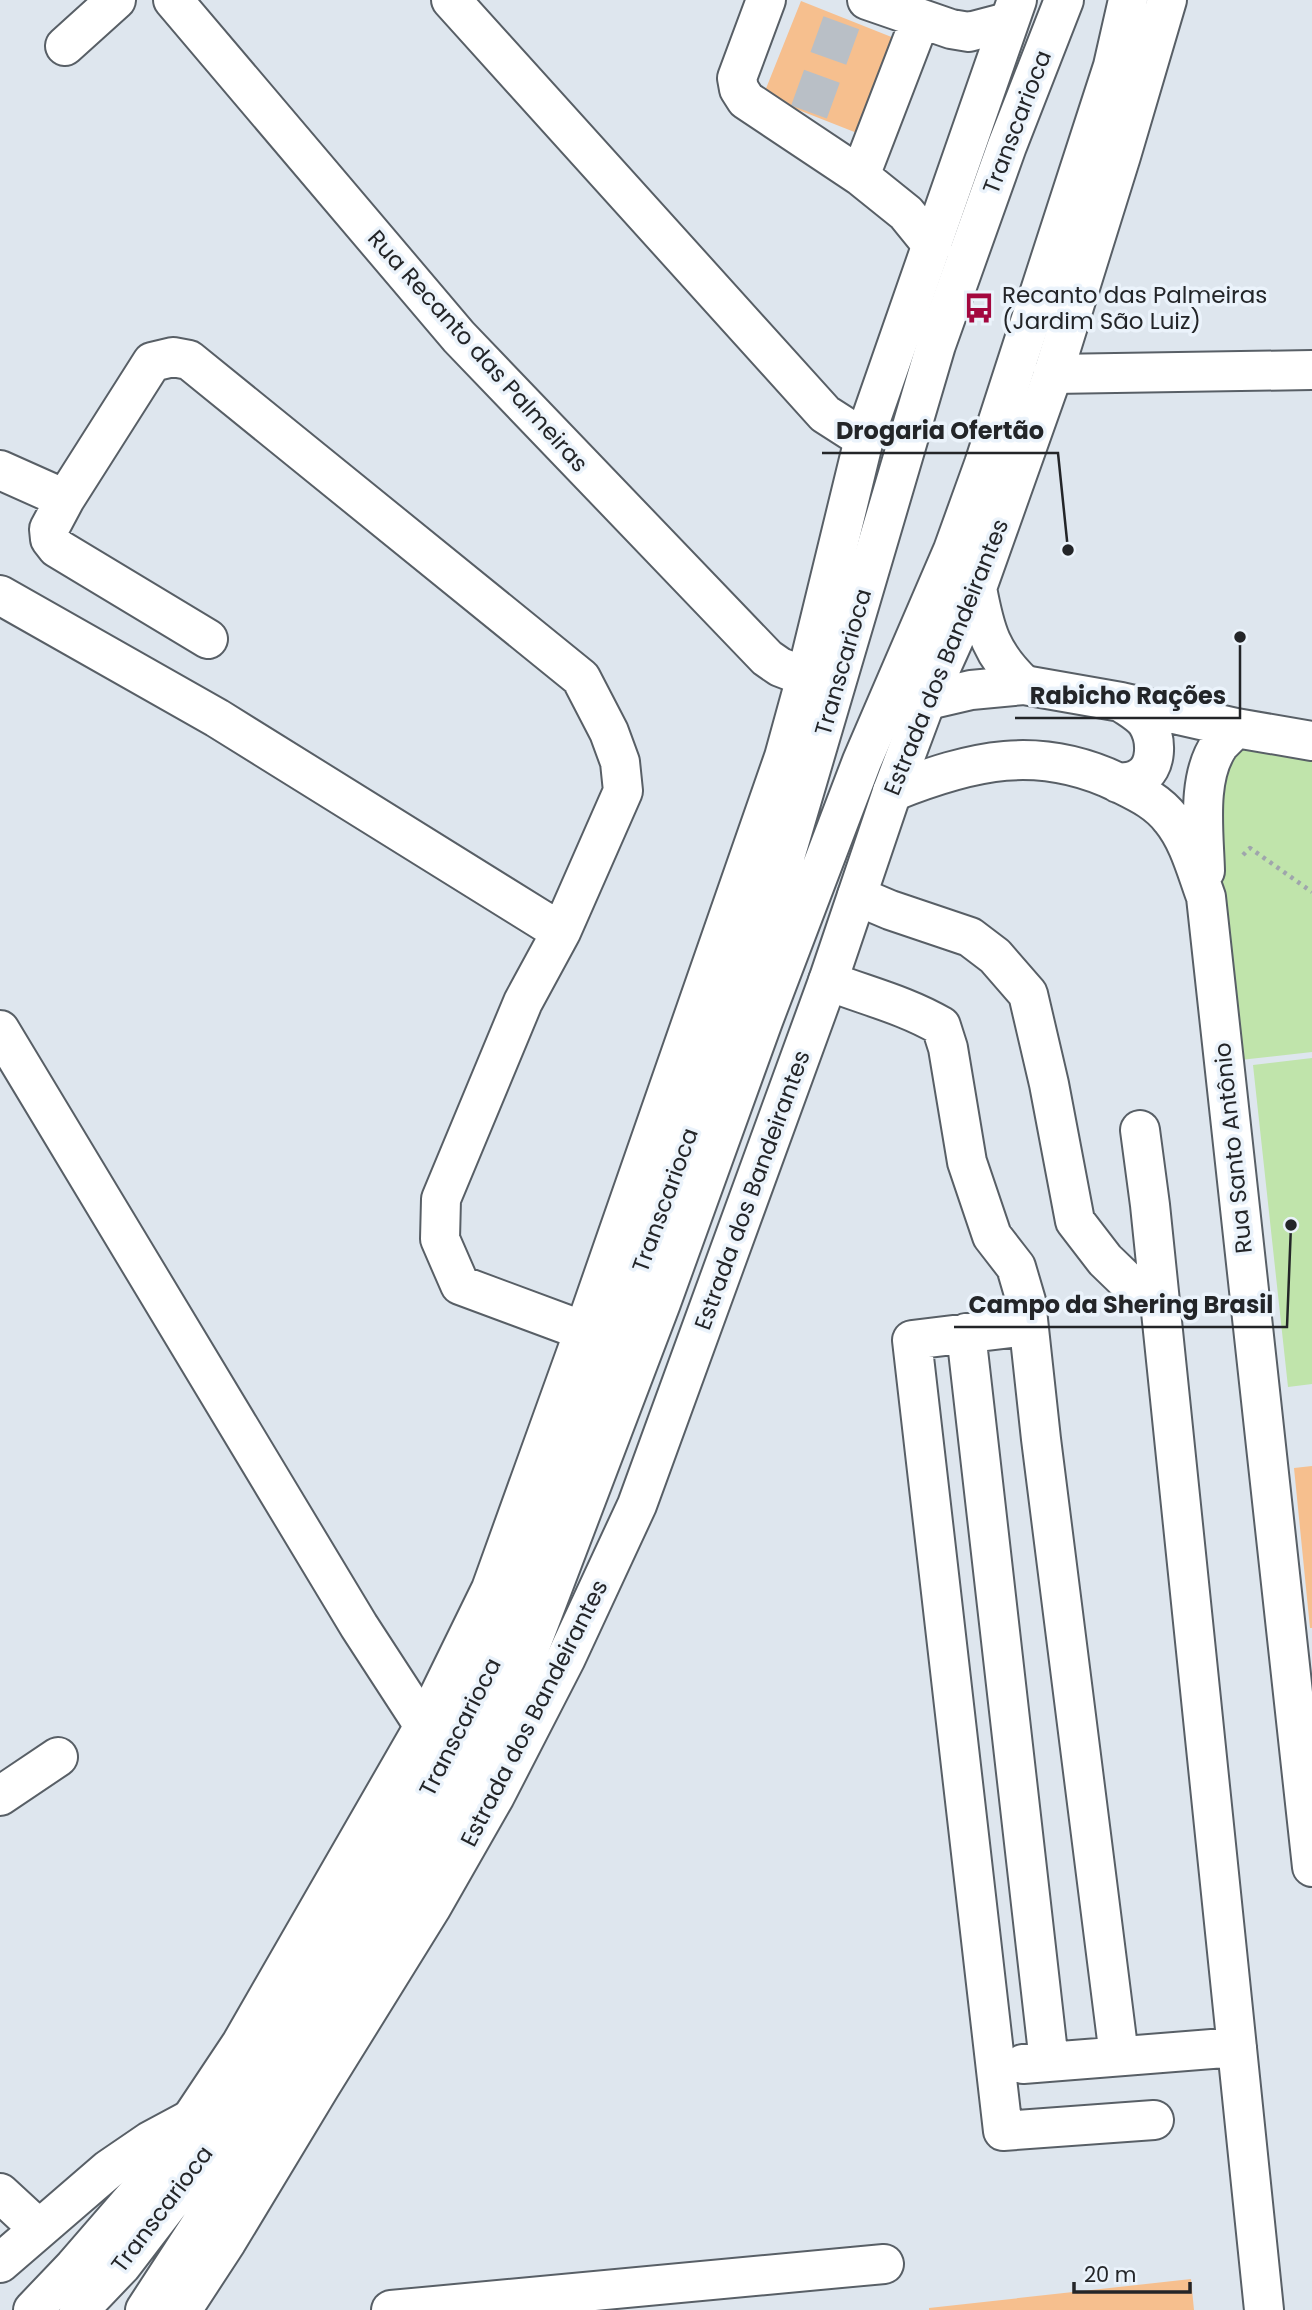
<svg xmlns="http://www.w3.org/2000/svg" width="1312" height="2310" font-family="Poppins,sans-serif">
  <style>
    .green { fill: #c0e4ab }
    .building { fill: #f6bf8e }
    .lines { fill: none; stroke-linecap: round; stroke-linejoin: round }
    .minor-tunnel { stroke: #b9bfc6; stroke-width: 38; stroke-dasharray: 38 19; stroke-linecap: butt }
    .minor-casing { stroke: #585f66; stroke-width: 42 }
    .major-casing { stroke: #585f66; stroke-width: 42 }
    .path { stroke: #9fa5ac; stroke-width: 4.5; stroke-dasharray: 3.5 5; stroke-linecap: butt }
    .minor { stroke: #fff; stroke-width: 38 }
    .major { stroke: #fff; stroke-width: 38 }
    .labels { text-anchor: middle; stroke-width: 7; stroke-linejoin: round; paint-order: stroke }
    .street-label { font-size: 23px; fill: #232528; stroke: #ebf3fb }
    .poi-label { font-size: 23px; fill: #232528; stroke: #ebf3fb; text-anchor: start }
    .leader { fill: none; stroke: #232528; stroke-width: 2.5 }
    .callout-dot { fill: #232528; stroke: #ebf3fb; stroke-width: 2.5 }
    .callout-label { font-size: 24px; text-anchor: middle; font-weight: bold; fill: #232528; stroke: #ebf3fb; stroke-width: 7; stroke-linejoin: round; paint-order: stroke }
  </style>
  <rect width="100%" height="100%" fill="#dee6ee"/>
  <path class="green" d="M1246 741 1312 760V1052L1240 1060 1214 883 1221 771Z
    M1312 1058V1384L1288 1387 1253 1065Z"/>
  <path class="building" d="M801 1 894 38 857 133 763 96Z
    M1312 1466V1628H1310L1294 1468Z
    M1191 2279 1194 2310H929V2308Z"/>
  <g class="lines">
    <path class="minor-tunnel" d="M809 112 843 18"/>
    <g class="minor-casing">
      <path id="minor" d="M173 0 459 337 767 658 780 667 806 677
        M451 0 825 414 864 439
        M766 0 737 78 739 89 746 100 860 176 906 213 932 245
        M867 0 951 29 969 32 1007 22
        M65 46 116 0
        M860 176 920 20
        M1053 374 1312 370
        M0 470 65 499
        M0 595 217 718 561 932 523 1002 441 1199 440 1239 460 1285 584 1331
        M208 639 57 548 50 539 49 529 65 499 152 362 173 357 189 360 581 678 609 732 620 762 623 791 561 932
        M898 707 971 690 1024 685 1121 702 1236 728 1312 741
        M1118 783C1125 782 1133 782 1139 778 1158 768 1157 739 1147 723 1141 714 1129 708 1121 702
        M892 792C972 760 1038 744 1119 783 1139 793 1157 801 1171 819 1189 841 1196 870 1206 897L1312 1867
        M1205 871C1204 832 1196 777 1220 744 1225 739 1231 733 1236 728
        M857 896 890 910 970 937 995 956 1028 994 1049 1084 1075 1221 1105 1260 1134 1288 1159 1300
        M828 981C867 996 905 1005 941 1026L948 1048 967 1162 992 1236 1016 1267 1026 1301 1041 1439 1119 2056
        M0 1030 359 1626 424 1726
        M1140 1130 1150 1205 1264 2310
        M1028 1326 912 1340 1003 2131 1154 2120
        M966 1333 1049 2062
        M0 1796 58 1757
        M1023 2064 1237 2047
        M0 2193 39 2229
        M0 2263 109 2169 150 2141 191 2119
        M79 2310 122 2265 171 2201 237 2105 312 1987 436 1778 519 1608 775 891 936 345 1007 146 1064 0
        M145 2310 201 2224 414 1880 472 1776 519 1676 661 1303 763 1021 862 761 953 550 984 464 1113 66 1128 0
        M391 2310 884 2264"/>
    </g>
    <g class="major-casing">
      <path id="major" d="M977 588C985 631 991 654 1024 685
        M33 2310 74 2267 139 2192 191 2119 241 2044 424 1726 491 1589 584 1331 784 757 806 677 864 439 1017 0
        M182 2310 227 2241 320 2087 431 1908 495 1796 566 1658 637 1505 828 981 892 792 926 701 977 588 1053 374 1121 156 1167 0"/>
    </g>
    <path class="path" d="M1243 855 1250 848 1312 892"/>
    <use href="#minor" class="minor"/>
    <use href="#major" class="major"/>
  </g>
  <defs>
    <g id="bus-bare" transform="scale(2.415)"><path d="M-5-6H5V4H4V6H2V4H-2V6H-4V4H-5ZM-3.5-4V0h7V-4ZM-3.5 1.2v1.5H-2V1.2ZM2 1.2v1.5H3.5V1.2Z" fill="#a3073f" stroke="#ebf3fb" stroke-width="2.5" paint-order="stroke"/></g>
  </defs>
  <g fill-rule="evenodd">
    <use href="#bus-bare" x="979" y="308"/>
  </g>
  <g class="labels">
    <g class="street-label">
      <text transform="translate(1017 122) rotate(-69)" y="8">Transcarioca</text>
      <text transform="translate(478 351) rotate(48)" y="8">Rua Recanto das Palmeiras</text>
      <text transform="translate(946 657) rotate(-68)" y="8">Estrada dos Bandeirantes</text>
      <text transform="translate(843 662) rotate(-74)" y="8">Transcarioca</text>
      <text transform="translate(1233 1148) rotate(-96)" y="8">Rua Santo Antônio</text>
      <text transform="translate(752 1190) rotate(-70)" y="8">Estrada dos Bandeirantes</text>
      <text transform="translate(665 1200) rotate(-70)" y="8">Transcarioca</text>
      <text transform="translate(534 1713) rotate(-63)" y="8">Estrada dos Bandeirantes</text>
      <text transform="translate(460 1727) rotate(-63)" y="8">Transcarioca</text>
      <text transform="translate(162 2209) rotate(-53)" y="8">Transcarioca</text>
    </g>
    <g class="poi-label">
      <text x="1002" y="303">Recanto das Palmeiras<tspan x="1002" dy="26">(Jardim São Luiz)</tspan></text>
    </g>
  </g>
  <path class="leader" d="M1068 550L1058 453H822M1240 637L1240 718H1015M1291 1225L1287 1327H954"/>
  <g class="callout-dot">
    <circle cx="1068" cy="550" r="7"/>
    <circle cx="1240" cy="637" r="7"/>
    <circle cx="1291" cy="1225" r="7"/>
  </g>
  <g class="callout-label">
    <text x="940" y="439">Drogaria Ofertão</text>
    <text x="1128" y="704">Rabicho Rações</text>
    <text x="1121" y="1313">Campo da Shering Brasil</text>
  </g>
  <path d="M1074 2282v10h116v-10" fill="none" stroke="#232528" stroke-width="3.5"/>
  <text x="1084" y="2282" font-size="21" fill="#232528" stroke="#ebf3fb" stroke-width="5" paint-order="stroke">20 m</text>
</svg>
